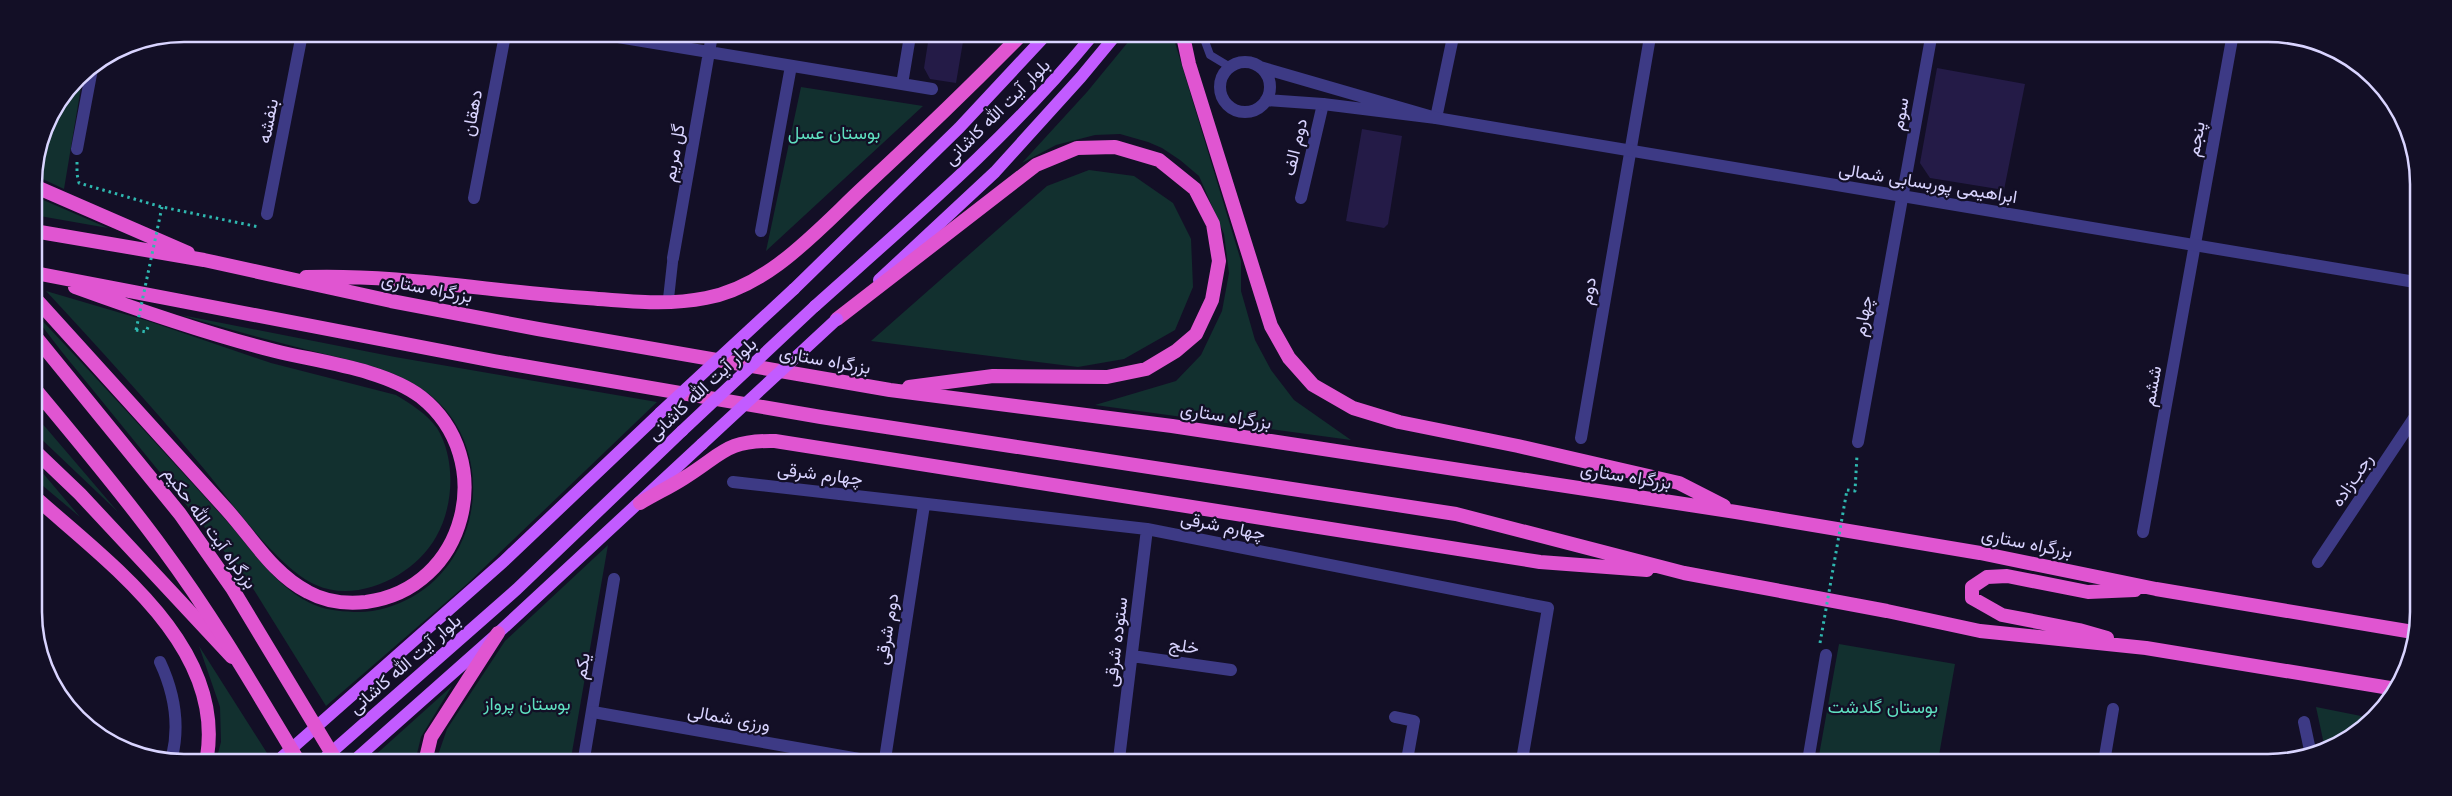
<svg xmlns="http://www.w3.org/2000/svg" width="2452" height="796" font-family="'PT Sans',Vazirmatn,sans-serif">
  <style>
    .green { fill: #12302f }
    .building { fill: #241b47 }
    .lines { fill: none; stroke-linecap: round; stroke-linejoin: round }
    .path { stroke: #2fb8b0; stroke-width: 3; stroke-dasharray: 2.5 4; stroke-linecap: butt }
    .service { stroke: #3d3a85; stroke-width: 8 }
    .pedestrian { stroke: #3d3a85; stroke-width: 11 }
    .minor { stroke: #3d3a85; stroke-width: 12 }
    .tertiary { stroke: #3d3a85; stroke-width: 12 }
    .primary { stroke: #c25bff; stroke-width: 12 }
    .trunk { stroke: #e055d1; stroke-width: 14 }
    .path-bridge { stroke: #2fb8b0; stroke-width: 3; stroke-dasharray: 2.5 4; stroke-linecap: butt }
    .primary-bridge { stroke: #c25bff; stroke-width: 12 }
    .trunk-bridge { stroke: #e055d1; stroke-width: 14 }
    .labels { text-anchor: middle; stroke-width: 4.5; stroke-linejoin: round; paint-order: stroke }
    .street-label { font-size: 18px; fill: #d9d4ff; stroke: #130f26 }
    .park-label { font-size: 18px; fill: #5fe0c0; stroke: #130f26 }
    .rim { fill: none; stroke: #d9d4ff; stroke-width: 2.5 }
  </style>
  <rect width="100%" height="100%" fill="#130f26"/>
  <path class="green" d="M1133 36H1173L1241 261V291L1255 340 1271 370 1294 400 1351 440 1095 405 1176 381 1201 355 1222 311 1229 273 1224 234 1199 176 1180 160 1162 148 1148 142 1120 134 1095 135 1056 145 1022 163 1087 92Z
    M83 75 64 189 34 175 45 127 78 78Z
    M801 87 923 106 766 251Z
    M1089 170 1134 176 1173 203 1191 239 1193 287 1175 330 1124 359 1078 367 871 341 1047 186Z
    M34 196 108 228 34 215Z
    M46 291 148 321 271 363 396 395C411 404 427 414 437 428 456 459 454 506 436 537 415 575 358 604 316 585 277 568 228 497 199 463 150 404 98 347 46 291Z
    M35 313C99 380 161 449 224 518 251 548 273 584 310 603 324 610 338 611 354 612 374 613 394 607 412 597 487 555 496 438 422 389 389 366 346 360 308 350 265 339 223 328 181 315L395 357 657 402 467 584 326 706 249 582 62 352 35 317Z
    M35 416 47 429 118 512 35 433Z
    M36 465 80 517 36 480Z
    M608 545 571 758H437L447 729 505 641Z
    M1839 644 1955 664 1938 761H1818Z
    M199 646 267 753 263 757H217L221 742 220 707Z
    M452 686 421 737 416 758H372Z
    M2316 707 2371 718 2359 731 2325 749Z"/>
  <path class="building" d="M929 36H964L956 83 930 79 924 68Z
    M1937 68 2025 84 2004 190 1930 178 1920 163Z
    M1362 129 1402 136 1388 224 1384 228 1346 221Z"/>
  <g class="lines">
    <path class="path" d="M77 162V174L79 183 162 207 259 227
      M136 330 146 332 148 327
      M1847 490 1855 491 1857 455"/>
    <path class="service" d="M1203 36 1210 55 1230 67"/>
    <path class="pedestrian" d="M668 303 673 258"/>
    <path class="minor" d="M606 35 932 89
      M902 84 910 36
      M1436 118 1453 37
      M77 149 92 69
      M474 198 505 35
      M1301 198 1323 104
      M267 214 302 34
      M761 231 791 66
      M673 258 712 35
      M1581 438 1650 37
      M1858 442 1931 38
      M733 482 1147 529 1548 608 1522 760
      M2143 532 2232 39
      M2318 562 2414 418
      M1132 656 1231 670
      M160 662C174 692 180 724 172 757
      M1395 717 1414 721 1407 760
      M2304 722 2311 755
      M584 758 614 579
      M885 759 924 505
      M1119 759 1147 529
      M1808 761 1826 655
      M2104 762 2113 709"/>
    <path class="tertiary" d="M1220 87a25 25 0 1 1 50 0a25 25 0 1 1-50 0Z
      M1260 67 1436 118 1323 104 1266 100
      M1436 118 2415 282
      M593 712 859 759"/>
    <path class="primary" d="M879 280 995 172 1081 77 1115 36
      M794 289 959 128 1045 36
      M815 306C911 220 1010 136 1092 36
      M282 757 503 562 660 413
      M326 757 517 589 682 431
      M357 758 498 633 702 444"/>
    <path class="trunk" d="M1183 36 1189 64 1271 326 1289 358 1313 385 1353 408 1399 422 1518 446 1679 483 1724 506
      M34 186 188 253
      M34 231 204 260 391 301 538 329 890 390 1172 426 1736 512 1980 553 2156 589 2413 632
      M35 273 494 361 821 417 1456 514 1684 573 1887 611 1980 631 2146 648 2396 689
      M306 277C400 274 494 292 587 298 627 301 666 306 706 298 771 286 820 227 867 184 919 136 970 87 1020 36
      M35 298C99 369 163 440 227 510 253 539 273 574 308 592 326 602 347 604 366 602 467 589 499 459 421 397 384 369 319 362 275 351 207 334 141 311 75 287
      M837 319 1036 165 1077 148 1115 147 1159 160 1195 189 1213 224 1219 261 1212 300 1196 334 1176 351 1146 369 1107 377 993 376 909 387
      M36 452 80 494 232 657
      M36 498C109 563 225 646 207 757
      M640 503C655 494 670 487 684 478 723 454 725 440 775 441L1540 562 1647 570
      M2107 638 2079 630 2002 615 1972 598V587L1987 577 2007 576 2088 592 2135 590
      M426 758 431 737 498 633"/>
    <path class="path-bridge" d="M136 330 162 207
      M1820 643 1847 490"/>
    <path class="primary-bridge" d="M660 413 794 289
      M682 431 815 306
      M702 444 837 319"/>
    <path class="trunk-bridge" d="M35 336 180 514 232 588 334 757
      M35 389C79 442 123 494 163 549 212 615 254 687 296 757"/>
  </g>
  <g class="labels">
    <g class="street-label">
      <text transform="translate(997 112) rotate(-45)" y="6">بلوار آیت الله کاشانی</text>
      <text transform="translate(472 113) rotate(-79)" y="6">دهقان</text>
      <text transform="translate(1900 114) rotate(-80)" y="6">سوم</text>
      <text transform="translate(268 121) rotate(-79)" y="6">بنفشه</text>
      <text transform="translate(2196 139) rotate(-80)" y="6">پنجم</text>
      <text transform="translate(1295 147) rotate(-77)" y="6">دوم الف</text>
      <text transform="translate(674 153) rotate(-80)" y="6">گل مریم</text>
      <text transform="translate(1928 183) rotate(9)" y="6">ابراهیمی پوربسابی شمالی</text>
      <text transform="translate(427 288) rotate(11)" y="6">بزرگراه ستاری</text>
      <text transform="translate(1588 291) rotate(-80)" y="6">دوم</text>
      <text transform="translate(1863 316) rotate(-80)" y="6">چهارم</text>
      <text transform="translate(825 360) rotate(10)" y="6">بزرگراه ستاری</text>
      <text transform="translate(2152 386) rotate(-80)" y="6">ششم</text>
      <text transform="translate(702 389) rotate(-43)" y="6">بلوار آیت الله کاشانی</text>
      <text transform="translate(1226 416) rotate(9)" y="6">بزرگراه ستاری</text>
      <text transform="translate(820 474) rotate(7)" y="6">چهارم شرقی</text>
      <text transform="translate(1626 476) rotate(9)" y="6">بزرگراه ستاری</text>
      <text transform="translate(2352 480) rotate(-56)" y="6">رجب‌زاده</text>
      <text transform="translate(1223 526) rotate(11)" y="6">چهارم شرقی</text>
      <text transform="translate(210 528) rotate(54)" y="6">بزرگراه آیت الله حکیم</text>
      <text transform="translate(2027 543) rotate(11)" y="6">بزرگراه ستاری</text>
      <text transform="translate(887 629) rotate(-81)" y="6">دوم شرقی</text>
      <text transform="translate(1116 642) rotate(-83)" y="6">ستوده شرقی</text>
      <text transform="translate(1184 646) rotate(8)" y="6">خلج</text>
      <text transform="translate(405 664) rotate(-41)" y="6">بلوار آیت الله کاشانی</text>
      <text transform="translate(582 666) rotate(-81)" y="6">یکم</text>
      <text transform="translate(729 718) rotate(10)" y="6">ورزی شمالی</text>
    </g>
    <g class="park-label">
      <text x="834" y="139">بوستان عسل</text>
      <text x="527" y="710">بوستان پرواز</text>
      <text x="1883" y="713">بوستان گلدشت</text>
    </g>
  </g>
  <path d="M0 0H2452V796H0ZM184 42H2268A142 142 0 0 1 2410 184V612A142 142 0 0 1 2268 754H184A142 142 0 0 1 42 612V184A142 142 0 0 1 184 42Z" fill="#130f26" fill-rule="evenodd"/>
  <path class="rim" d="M184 42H2268A142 142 0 0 1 2410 184V612A142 142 0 0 1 2268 754H184A142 142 0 0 1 42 612V184A142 142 0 0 1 184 42Z"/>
</svg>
